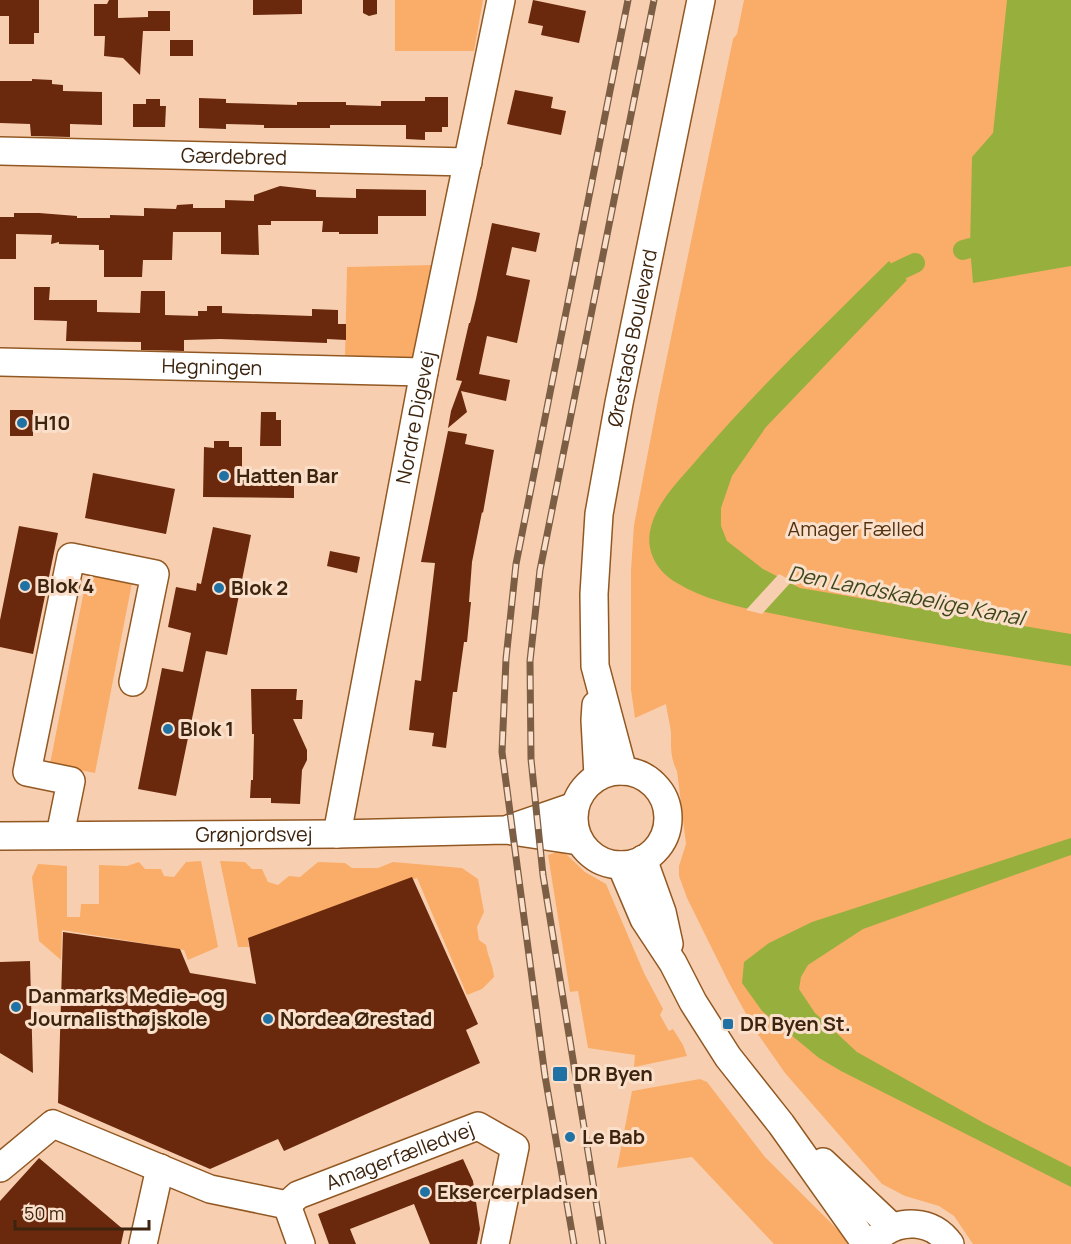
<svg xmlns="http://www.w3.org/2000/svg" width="1071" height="1244" font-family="Manrope,sans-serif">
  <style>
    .green { fill: #faad69 }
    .water { fill: #97b03d }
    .pier { fill: #f7cfb0 }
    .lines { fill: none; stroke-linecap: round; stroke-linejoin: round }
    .canal { stroke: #97b03d; stroke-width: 20 }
    .building { fill: #6a280d }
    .minor-casing { stroke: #925822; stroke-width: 30 }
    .minor { stroke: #fff; stroke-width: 27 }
    .rail-casing { stroke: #7c5e45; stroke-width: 7 }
    .rail { stroke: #fadfca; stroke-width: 4.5; stroke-dasharray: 14; stroke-linecap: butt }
    .poi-dot { fill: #2172a4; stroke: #fadfca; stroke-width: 2 }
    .labels { text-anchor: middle; stroke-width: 6; stroke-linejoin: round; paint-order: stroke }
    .street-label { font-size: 20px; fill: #3d240e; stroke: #fadfca }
    .poi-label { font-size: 20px; font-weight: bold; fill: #3d240e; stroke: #fadfca; text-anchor: start }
    .park-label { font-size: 20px; fill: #53300e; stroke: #fadfca }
    .water-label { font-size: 21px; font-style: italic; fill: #3d4719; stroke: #fadfca }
  </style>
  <rect width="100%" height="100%" fill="#f7cfb0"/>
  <path class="green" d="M395 0H483L474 51H395Z
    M744 0H1071V1244H973L954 1216 939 1206 905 1196 882 1184 785 1073 755 1030 729 983 687 898 679 876V866L686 844 677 771C670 758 671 746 671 733 670 723 667 713 666 704L635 718 631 690V570L634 525 658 400 733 39 737 34Z
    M432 265 412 360 345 357 347 267Z
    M87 575 132 583 95 773 50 764Z
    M558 852 566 854 585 872 606 884 644 973 663 1009 660 1015 669 1031 673 1029 683 1045 687 1056 634 1067 635 1055 588 1048 578 991 570 992 548 855Z
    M201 861 218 947 188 960 184 950 62 930 61 960 39 941 32 877 38 864 67 866V917H80L81 904H99V865L127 866 139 862 145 869H161L164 876 174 877 186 862Z
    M220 861 245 862 252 869H262L268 882 278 885 289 876 300 877 318 862 345 863 352 868H378L393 862 462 868 478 879 484 912 477 927 479 940 486 945C488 957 493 965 494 977L482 989 467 995 417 878 248 940 249 947H238Z
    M700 1079 707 1082 765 1157 845 1237 847 1244H774L692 1157 617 1168 632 1091Z"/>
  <path class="water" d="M1007 0H1071V266L973 283 970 248 972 157 993 133Z
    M889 261 907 280 766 427 732 476 721 508V526L727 541 763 569 800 588 1071 634V666C978 651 886 637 794 618 756 610 711 604 677 583 658 572 646 553 650 531 656 501 681 479 700 456 759 387 825 325 889 261Z
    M1071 838V855L863 929 808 965 801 977 799 989 815 1013 857 1052 984 1123 1071 1167V1187L841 1071 819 1058 762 1011 742 983 744 962 769 943 812 922Z"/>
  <path class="pier" d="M779 574 792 581 762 614 746 610Z"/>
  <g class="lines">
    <path class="canal" d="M963 250 970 248
      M881 288 898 271 915 263"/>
  </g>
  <path class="building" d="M0 0H39V33H34V44H9V16H0Z
    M109 0H118V18L148 17V11H170V31H143L140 75 123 58 104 56 105 36H94V4H107Z
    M253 0H302V14L253 15Z
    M363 0H377V14L369 16 363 13Z
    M533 0 586 11 579 43 541 35 543 26 528 23Z
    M170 40H193V56H170Z
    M32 79 52 80V84L63 85V91L102 92V125L70 124V137L31 136 30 124 0 123V81H32Z
    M515 90 553 97 551 108 566 111 561 135 507 124Z
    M425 97H448V127H442V132H425V140L406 139V125H330V128H264V125L226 124V129L199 128V98L226 99V103L297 105V102H346V105L381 106V101H425Z
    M146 99H160V106H166L165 127H133V104H146Z
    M280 186 316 190V197L356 198V189L426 190V216H378V234H339V232H322L323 221H271V225H258L259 255 221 254V232H173L172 260H143L142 277H104V250H99V245L59 244V242L51 244 52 235 16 234V259H0V217H14V213H39L77 216V218H110V215L144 216V208L176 209 177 205 193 204V208H225V200L254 201V195Z
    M492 223 540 233 536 252 512 247 506 275 530 280 517 343 487 336 479 374 510 380 506 401 461 391 467 412 448 428 451 411 462 381 456 380 469 323H470L476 299Z
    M34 287H50L49 300H97V312L140 313 141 291H165V315L198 316V311H207V306H222V313L312 316V309L338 310V324H346V340L327 339V343L220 339 184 340V351L141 350V342L66 341 67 321 34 320Z
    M10 410H33V436H10Z
    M261 412H276V420H281V446H260Z
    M448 431 467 434 465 444 494 450 483 513 482 512 472 562 469 602H471L467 642H464L457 692H453L446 748 432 746 434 733 409 730 415 680 421 681 435 563 421 562Z
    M214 441H229V447H242V475H294V498L203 497 204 447 214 448Z
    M93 473 175 489 166 534 85 518Z
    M19 526 58 533 33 654 0 647V620Z
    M213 527 251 535 227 655 206 651 176 796 138 789 162 668 183 672 191 633 168 627 176 587 196 591 197 583 201 584Z
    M330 551 360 557 357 573 327 566Z
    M251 689H297L296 700H303L302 719H293L307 750V760L302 770 300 804 271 803V798H250L251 780H253L254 734H252Z
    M412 877 478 1024 466 1030 480 1063 284 1151 278 1139 210 1169 58 1103 63 932 180 949 190 973 256 984 248 938Z
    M30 961 33 1073 0 1053V962Z
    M39 1158 124 1230 121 1244H0V1201Z
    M463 1159 473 1181 480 1229 477 1244H430L414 1204 350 1229 356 1244H329L318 1214Z"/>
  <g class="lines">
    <g class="minor-casing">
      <g id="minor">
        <path id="s1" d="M0 151 468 162"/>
        <path id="s2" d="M0 362 424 372"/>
        <path d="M596 705 595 720 598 776"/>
        <path id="s3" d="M623 771 595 666 594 594 599 514 619 403 701 0"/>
        <circle cx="621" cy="818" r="47"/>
        <path d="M511 828 575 806"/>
        <path id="s4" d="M337 834 424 372 501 0"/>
        <path d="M60 835 71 781 27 772 71 557 155 574 133 682"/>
        <path id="s5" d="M0 836 337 834 506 830 579 841"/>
        <path d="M643 859 662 912 669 944"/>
        <path d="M621 865 644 919 673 963 693 1002 728 1057 781 1124 866 1244"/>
        <path d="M823 1162 892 1227"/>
        <path d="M0 1168 53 1124 210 1189 287 1205"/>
        <path id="s6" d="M287 1205 298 1195 478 1126 515 1147 495 1244"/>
        <path d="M287 1205 301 1244"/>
        <path d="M877 1238C899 1218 932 1219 950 1244"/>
        <path d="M143 1244 160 1168"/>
      </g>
    </g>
    <use href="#minor" class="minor"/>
    <g class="rail-casing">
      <path id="rail" d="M574 1244 545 1076 502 752 506 659 516 564 628 0
        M603 1244 543 875 531 759 530 661 540 570 654 0"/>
    </g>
    <use href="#rail" class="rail"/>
  </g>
  <g class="poi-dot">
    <circle cx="22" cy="423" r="6"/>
    <circle cx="224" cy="476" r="6"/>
    <circle cx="25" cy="586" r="6"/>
    <circle cx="219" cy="588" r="6"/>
    <circle cx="168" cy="729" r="6"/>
    <circle cx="16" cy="1007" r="6"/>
    <circle cx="268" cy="1019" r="6"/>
    <rect x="722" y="1018" width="12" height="12" rx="3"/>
    <rect x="552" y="1066" width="16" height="16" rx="3"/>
    <circle cx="570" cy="1137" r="6"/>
    <circle cx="425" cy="1192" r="6"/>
  </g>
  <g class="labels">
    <g class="street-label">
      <text dy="7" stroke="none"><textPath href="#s1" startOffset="234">Gærdebred</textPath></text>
      <text dy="7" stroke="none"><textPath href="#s3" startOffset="440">Ørestads Boulevard</textPath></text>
      <text dy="7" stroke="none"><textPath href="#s2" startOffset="212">Hegningen</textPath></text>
      <text dy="7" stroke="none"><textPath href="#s4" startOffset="424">Nordre Digevej</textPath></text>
      <text dy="7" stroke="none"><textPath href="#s5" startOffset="254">Grønjordsvej</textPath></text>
      <text dy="7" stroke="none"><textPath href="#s6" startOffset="124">Amagerfælledvej</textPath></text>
    </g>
    <g class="poi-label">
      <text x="34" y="430">H10</text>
      <text x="236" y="483">Hatten Bar</text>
      <text x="37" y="593">Blok 4</text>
      <text x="231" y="595">Blok 2</text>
      <text x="180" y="736">Blok 1</text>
      <text x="28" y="1003">Danmarks Medie- og<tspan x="28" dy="23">Journalisthøjskole</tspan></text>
      <text x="280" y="1026">Nordea Ørestad</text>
      <text x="740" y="1031">DR Byen St.</text>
      <text x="574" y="1081">DR Byen</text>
      <text x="582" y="1144">Le Bab</text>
      <text x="437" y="1199">Eksercerpladsen</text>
    </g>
    <g class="park-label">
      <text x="856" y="536">Amager Fælled</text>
    </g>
    <g class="water-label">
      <text transform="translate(906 596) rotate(11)" y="7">Den Landskabelige Kanal</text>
    </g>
  </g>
  <path d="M15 1220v9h134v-9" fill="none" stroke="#3d240e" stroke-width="3"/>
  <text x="24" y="1220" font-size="18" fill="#3d240e" stroke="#fadfca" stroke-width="4.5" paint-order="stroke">50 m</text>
</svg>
